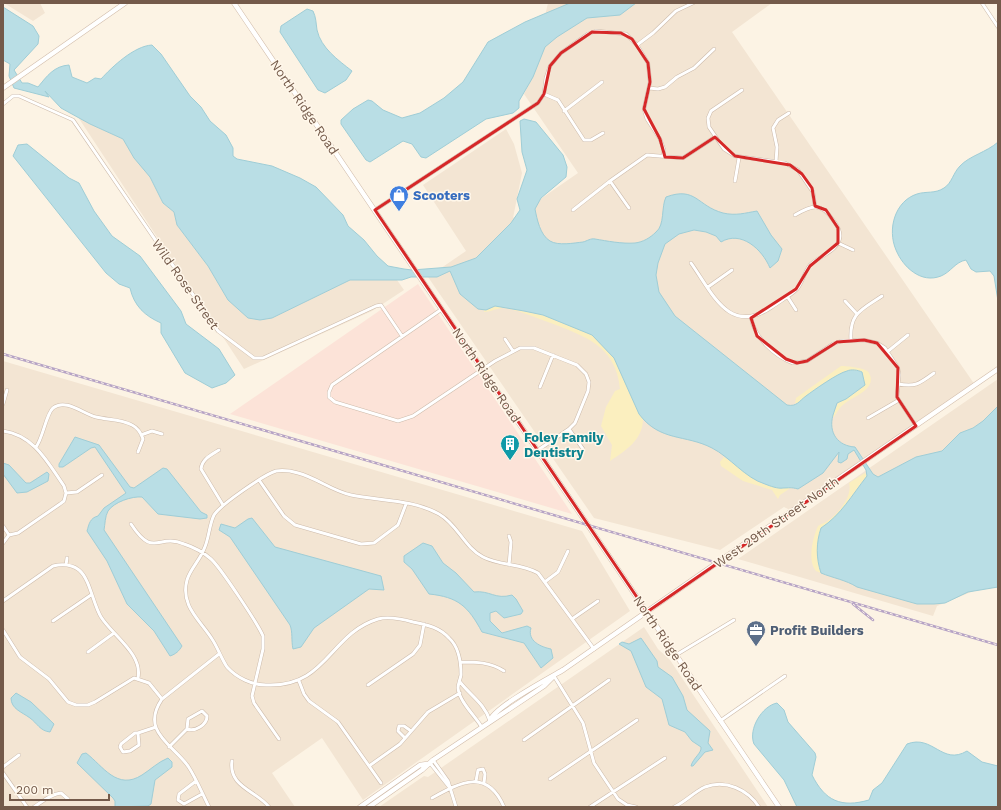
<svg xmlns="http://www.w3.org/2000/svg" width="1001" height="810" font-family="'Work Sans',sans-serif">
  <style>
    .residential { fill: #f3e5d3 }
    .commercial { fill: #fce3d8 }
    .sand { fill: #fbefbf }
    .water { fill: #b9dee5; stroke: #9fcdd6 }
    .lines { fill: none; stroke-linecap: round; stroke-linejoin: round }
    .street-casing { stroke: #cdbbab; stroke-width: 4 }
    .secondary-casing { stroke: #d2bdab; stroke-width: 5.5 }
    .street { stroke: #fff; stroke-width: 3 }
    .secondary { stroke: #fff; stroke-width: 4.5 }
    .rail-casing { stroke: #b6a3c5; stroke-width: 2.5 }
    .rail { stroke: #fff7ea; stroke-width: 1; stroke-dasharray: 3; stroke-linecap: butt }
    .marked { fill: none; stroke: #d62828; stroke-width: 3; stroke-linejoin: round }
    .labels { text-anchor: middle; stroke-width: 3; stroke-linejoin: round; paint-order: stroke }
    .street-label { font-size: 13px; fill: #745a4a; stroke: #fff7ea }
    .shop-label { font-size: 13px; font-weight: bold; fill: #366cbe; stroke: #fff7ea; text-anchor: start }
    .culture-label { font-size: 13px; font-weight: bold; fill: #0d838f; stroke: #fff7ea; text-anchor: start }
    .service-label { font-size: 13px; font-weight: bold; fill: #4e5e75; stroke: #fff7ea; text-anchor: start }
  </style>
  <rect width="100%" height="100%" fill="#fcf3e4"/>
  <path class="residential" d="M4 3H40L45 13 33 21Z
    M548 3H772L732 32 975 385 792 511 784 507 720 550 594 518 428 277 466 251 423 185 506 129 514 144 522 173 513 218 578 173 524 94 529 84Z
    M78 117 90 124 123 139 135 158 150 177 163 203 174 212 177 225 208 266 228 300 272 318 350 280H397L404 290 372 311 244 369Z
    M3 361 582 531 630 611 363 800 322 738 272 773 295 807H3Z
    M998 379V581L937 606 933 616 738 559Z
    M644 627 658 649 670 660 768 807H379L424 776 428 777Z"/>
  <path class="commercial" d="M418 284 572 514 230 414Z"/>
  <path class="sand" d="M495 306 543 315 592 335 614 358 639 414 643 419C643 440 625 451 610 461L612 445 601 426 606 407 615 391 620 389C616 345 584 336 548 322 534 317 519 310 504 308 497 308 490 312 484 312V310H486Z
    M841 366C847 366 867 368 869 373 878 389 852 397 844 404 839 408 837 412 834 417H832L839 401 846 399 860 389 843 372 805 397 799 403H795L796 398Z
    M724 457 763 484 781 488 792 487 780 495 778 499 772 490 743 481 721 466 720 462Z
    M865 473 867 476C854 492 844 509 829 524L825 526 819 566 821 573 816 571C807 561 813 537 818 526 822 523 826 523 829 520 839 513 853 495 849 483Z"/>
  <path class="water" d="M570 3H636L620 15 587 18 557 37 545 47 533 77 519 101V108L513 113 486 119 426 158 421 157 412 144 403 141 370 162 366 160 341 124V120L353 109 368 100 372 101 383 110 402 118 420 113 444 98 463 82 488 42 525 22Z
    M3 7 33 26 39 36 38 44 14 70 22 83H28L38 87C47 76 54 66 69 65L72 77 87 83 95 78 101 79C112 67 134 46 152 45L161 54 190 96 201 107 210 121 226 135 233 148V156L237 159 272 166 300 178 316 187 343 215 348 226 364 240 377 256 388 266 404 269 412 270 451 267 476 258 511 223 520 210 517 199 527 170 522 152 520 121 524 119 536 122 563 155 567 167 566 177 541 198 535 209C537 219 540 235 550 241 558 246 574 243 583 242 587 241 591 238 595 239 607 241 622 244 635 243 643 242 650 238 656 232 665 225 661 207 666 197 696 186 697 206 723 213 736 216 745 213 757 211L771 235 782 249 778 261 770 268C762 249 741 230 721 242L716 236 706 232 694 230 679 234 665 244 658 263 656 275 659 292 675 316 787 405C797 407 799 401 806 396 814 390 838 373 847 371 851 369 858 370 862 372L865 385 846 399 837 403C836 407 834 411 833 415 828 433 838 446 855 447L873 474 878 477 916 457 942 451 960 433 973 428 983 421 998 406V587L968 592 945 603 934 604H917L857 587C846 580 833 578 821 573 816 558 816 543 821 528 841 515 852 495 867 476L866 470 854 450 848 454 847 459 841 463 838 462 839 452 823 473 798 489C791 487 789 488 783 488 778 489 770 486 765 484 745 478 730 457 712 448 685 434 660 442 639 414L614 358 592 335 543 315 524 311 495 306 486 310 478 309 460 294 450 271 437 277H411L402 280H350L272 318 260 320 248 318 228 300 208 266 177 225 174 212 163 203 150 177 134 158 123 139 90 124 61 108 45 91 49 97 14 88 9 76 10 64 3 60Z
    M307 9 313 11C316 17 316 23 317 30 321 48 338 60 352 71L346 80 325 93 318 90 280 32 281 26Z
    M998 142V301L994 276 990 271 976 272 971 269 966 260C955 262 951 272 941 276 921 284 903 267 896 250 887 229 895 201 917 194 926 191 935 194 944 188 952 183 953 173 960 166 969 156 987 152 998 142Z
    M27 144 69 178 79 183 94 211 112 236 140 256 181 311 186 324 219 349 235 375 226 383 212 388 185 373 161 333V323C145 316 134 306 130 288L119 284 106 273 13 156 18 145Z
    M75 437 99 445 130 487 134 488 163 468 167 469 201 512 207 515V518L200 519 158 514 142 497C132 496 114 502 108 511 105 516 105 525 104 530L182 646C179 651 176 654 170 656L154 631 127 604 107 561 87 531C89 524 90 518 98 516L104 508 126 493 95 447 91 448 63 467H59V464Z
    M3 463 9 465 26 483H30L47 472 49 474 48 481 27 492 17 493 3 474Z
    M252 518 275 547 381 576 384 590 369 589 314 628 301 647 293 649C291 640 293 633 290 625L230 537 219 530 221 524 235 528 248 519Z
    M423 543 432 546 443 563 456 573 474 592C490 590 495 600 512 595L516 599 523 611 521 614 504 618 496 611 490 613V621L502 633 527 626 531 628C527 641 541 647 551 649L553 658 541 668 524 643 482 632C468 606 458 597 429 594L412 569 404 562V556Z
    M641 638 657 661 658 667 672 677 683 696 687 710 710 731 708 743 713 750 705 752 693 766H691C693 758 702 753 701 747L692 741 685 732 669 725 662 699 646 687 631 651 619 644 622 642 629 644Z
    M16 693 31 702 54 724 50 732C40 731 37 723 30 718 22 712 11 709 11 698Z
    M777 703 784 710 788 722 815 753 816 757 812 775C825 801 841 808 869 800L873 790 882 783 907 744C933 734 942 766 967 751L982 762 998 766V807H797L784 780 754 744C748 729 762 706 777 703Z
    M86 753C103 766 117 791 142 775 150 770 158 762 168 758L172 762V767L155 780 151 804 148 806 115 807V801L113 798 77 763 82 754Z"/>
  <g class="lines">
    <g class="street-casing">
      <path id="street" d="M982 3 998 27
        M637 45 653 33 676 11 693 3
        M649 88 658 89 665 87 677 77 694 68 714 49
        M742 90 711 111 708 118 709 127 724 149 735 156 785 163 798 170 813 192 815 207
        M544 94 558 100 584 140H591L603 133
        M3 104 13 96H19L73 120 218 331 254 358H263L376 306 381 305 402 336
        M564 111 602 82
        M776 162 777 147 773 128 778 120 789 113
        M735 181 739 158
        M629 208 610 181 647 155 683 158 715 137
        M375 210 538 103 544 94 546 78 550 66 561 53 588 34 596 31 626 34 637 45 648 63 650 82 644 109 647 119 660 139 664 150 663 156
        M573 210 610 181
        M838 243 853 250
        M691 263C713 294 729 336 772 307 780 301 790 296 797 289 803 282 804 272 810 265 819 256 839 251 840 236 840 230 837 225 833 220 821 202 812 205 795 215
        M708 287 732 270
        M787 296 796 310
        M845 301 857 314
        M442 309 332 385 329 392V397L335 402 398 421 413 416 495 361 520 348H534L577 365 586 374 589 382 588 391 575 423 569 429 538 450
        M751 317C754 337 774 356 793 363L807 361 833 344 841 341 864 340 877 343 885 348 898 368 899 375 897 397 916 426
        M505 339 513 351
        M851 341C849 313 861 310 882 296
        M887 352 908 335
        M898 384C916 387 919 384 934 373
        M540 387 553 355
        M3 404 7 390
        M868 418 899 400
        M569 429 583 449
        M3 431C34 435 48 463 64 486L66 493
        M141 435 152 431 162 434
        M36 447C43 438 46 414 53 408 66 398 83 414 96 417 108 420 121 419 132 425 138 428 141 433 143 439L138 452
        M219 450C211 455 202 459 201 469L223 505
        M259 480 284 516 295 525 361 544 374 543 398 525 406 504
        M66 493 77 492 102 475
        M131 524C154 559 157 533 184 544 193 547 203 552 211 559 220 567 258 624 263 636V649L252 696 254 703 279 739
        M3 526 9 535
        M3 543 9 535 18 533 60 504 64 501 66 493
        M66 565 67 558
        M509 565 511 542 509 536
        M546 581 558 572 568 551
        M3 601 53 566C62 564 71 564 79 570 90 579 93 604 101 617 113 636 143 654 138 678
        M572 619 598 601
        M53 621 91 595
        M3 630 20 657 49 679 68 702 76 705H88L95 702 134 678 149 683 162 699
        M88 652 114 633
        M676 655 734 620
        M460 662C477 662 490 662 504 671
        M554 676 583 723 594 763 618 799 627 805 636 807
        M299 681 304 694 309 701 338 722 381 783
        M460 682C470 695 485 704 490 721
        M368 685 413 654 420 645 424 624
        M202 711 207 716C207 725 195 732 187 729L188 719Z
        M720 721 785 676
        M481 726C475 716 459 701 458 688 458 684 460 680 461 675 461 662 459 647 449 638 439 627 427 625 413 622 402 619 389 616 378 619 329 634 327 688 266 685 252 685 237 678 227 667 221 658 218 648 212 639 200 620 180 606 187 580 190 569 200 560 204 549 209 539 209 525 214 515 220 505 265 474 276 471 283 470 291 471 298 473 317 478 332 491 351 495 380 501 412 499 439 514 458 525 464 547 483 557 500 566 521 563 538 573L594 649
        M135 733H138L139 745 130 751 123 752 120 747 121 744Z
        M138 733 156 727
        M405 738 398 731 399 726H404L411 731
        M524 740 609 680
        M169 747 187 729
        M433 760 448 781 456 807
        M232 761C228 787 257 791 269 807
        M430 763 450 788
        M369 766 400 744 428 712 460 693
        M3 767 19 755
        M3 773 27 807
        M550 779 637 720
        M196 781 179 794 178 800 184 804 202 794
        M476 781 478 770 483 769 485 774 484 783
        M432 798C461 782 487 768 504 807
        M34 807C43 801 51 794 61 793L68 799
        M209 807C202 793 196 778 188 766 172 744 140 731 162 699L219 654
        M590 807 665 758
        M674 807C685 802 694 792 705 787 726 779 748 790 759 807"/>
    </g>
    <g class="secondary-casing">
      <path id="secondary" d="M234 3 779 807
        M3 88 125 3
        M490 721C491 709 551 677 563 670L783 517 998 369
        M360 807 420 765 427 764
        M369 807 422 770 433 760 544 686 553 677"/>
    </g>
    <use href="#street" class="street"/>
    <use href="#secondary" class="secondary"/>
    <g class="rail-casing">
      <path id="rail" d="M3 354 998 645
        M853 604 873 620"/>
    </g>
    <use href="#rail" class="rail"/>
  </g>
  <path class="marked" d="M592 32 621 33 632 39 648 63 650 82 644 109 660 139 665 157 683 158 715 137 735 156 790 165 802 174 812 188 815 206 826 210 838 228V243L810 266 796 289 751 318 757 336 786 359 797 363 807 361 837 342 864 340 877 343 898 368 897 397 916 426 647 612 375 210 538 103 544 94 550 66 561 53Z"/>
  <defs>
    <g id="shop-pin" transform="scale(1)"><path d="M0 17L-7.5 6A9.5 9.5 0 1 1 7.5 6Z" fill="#3f7fe0" stroke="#fff7ea"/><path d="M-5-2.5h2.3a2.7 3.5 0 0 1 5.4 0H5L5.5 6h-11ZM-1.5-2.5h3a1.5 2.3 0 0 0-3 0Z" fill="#fff"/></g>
    <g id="building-pin" transform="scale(1)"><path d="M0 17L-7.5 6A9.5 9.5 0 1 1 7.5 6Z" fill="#0f9aa8" stroke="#fff7ea"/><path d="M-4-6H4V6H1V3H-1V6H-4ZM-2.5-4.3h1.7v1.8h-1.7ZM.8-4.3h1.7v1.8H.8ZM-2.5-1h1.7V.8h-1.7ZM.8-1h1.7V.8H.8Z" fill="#fff"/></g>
    <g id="office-pin" transform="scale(1)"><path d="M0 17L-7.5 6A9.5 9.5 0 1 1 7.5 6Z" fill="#5c6f8a" stroke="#fff7ea"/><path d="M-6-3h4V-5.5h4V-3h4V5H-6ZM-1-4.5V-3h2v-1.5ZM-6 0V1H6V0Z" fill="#fff"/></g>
  </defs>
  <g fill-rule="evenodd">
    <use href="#shop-pin" x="399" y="195"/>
    <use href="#building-pin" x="510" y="444"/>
    <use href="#office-pin" x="756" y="630"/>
  </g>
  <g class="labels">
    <g class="street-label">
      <text transform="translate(305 107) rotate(56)" y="5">North Ridge Road</text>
      <text transform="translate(186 284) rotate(55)" y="5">Wild Rose Street</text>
      <text transform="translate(487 375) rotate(56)" y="5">North Ridge Road</text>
      <text transform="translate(776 522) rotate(-35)" y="5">West 29th Street North</text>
      <text transform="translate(668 643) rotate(56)" y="5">North Ridge Road</text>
    </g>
    <g class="shop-label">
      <text x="413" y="200">Scooters</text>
    </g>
    <g class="culture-label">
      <text x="524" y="442">Foley Family<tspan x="524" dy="15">Dentistry</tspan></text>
    </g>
    <g class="service-label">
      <text x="770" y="635">Profit Builders</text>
    </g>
  </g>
  <rect width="1001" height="810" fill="none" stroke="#745a4a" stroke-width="8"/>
  <path d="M10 794v6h99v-6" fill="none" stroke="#745a4a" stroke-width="2"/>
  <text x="16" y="794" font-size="12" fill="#745a4a" stroke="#fff7ea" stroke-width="3" paint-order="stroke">200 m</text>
</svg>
